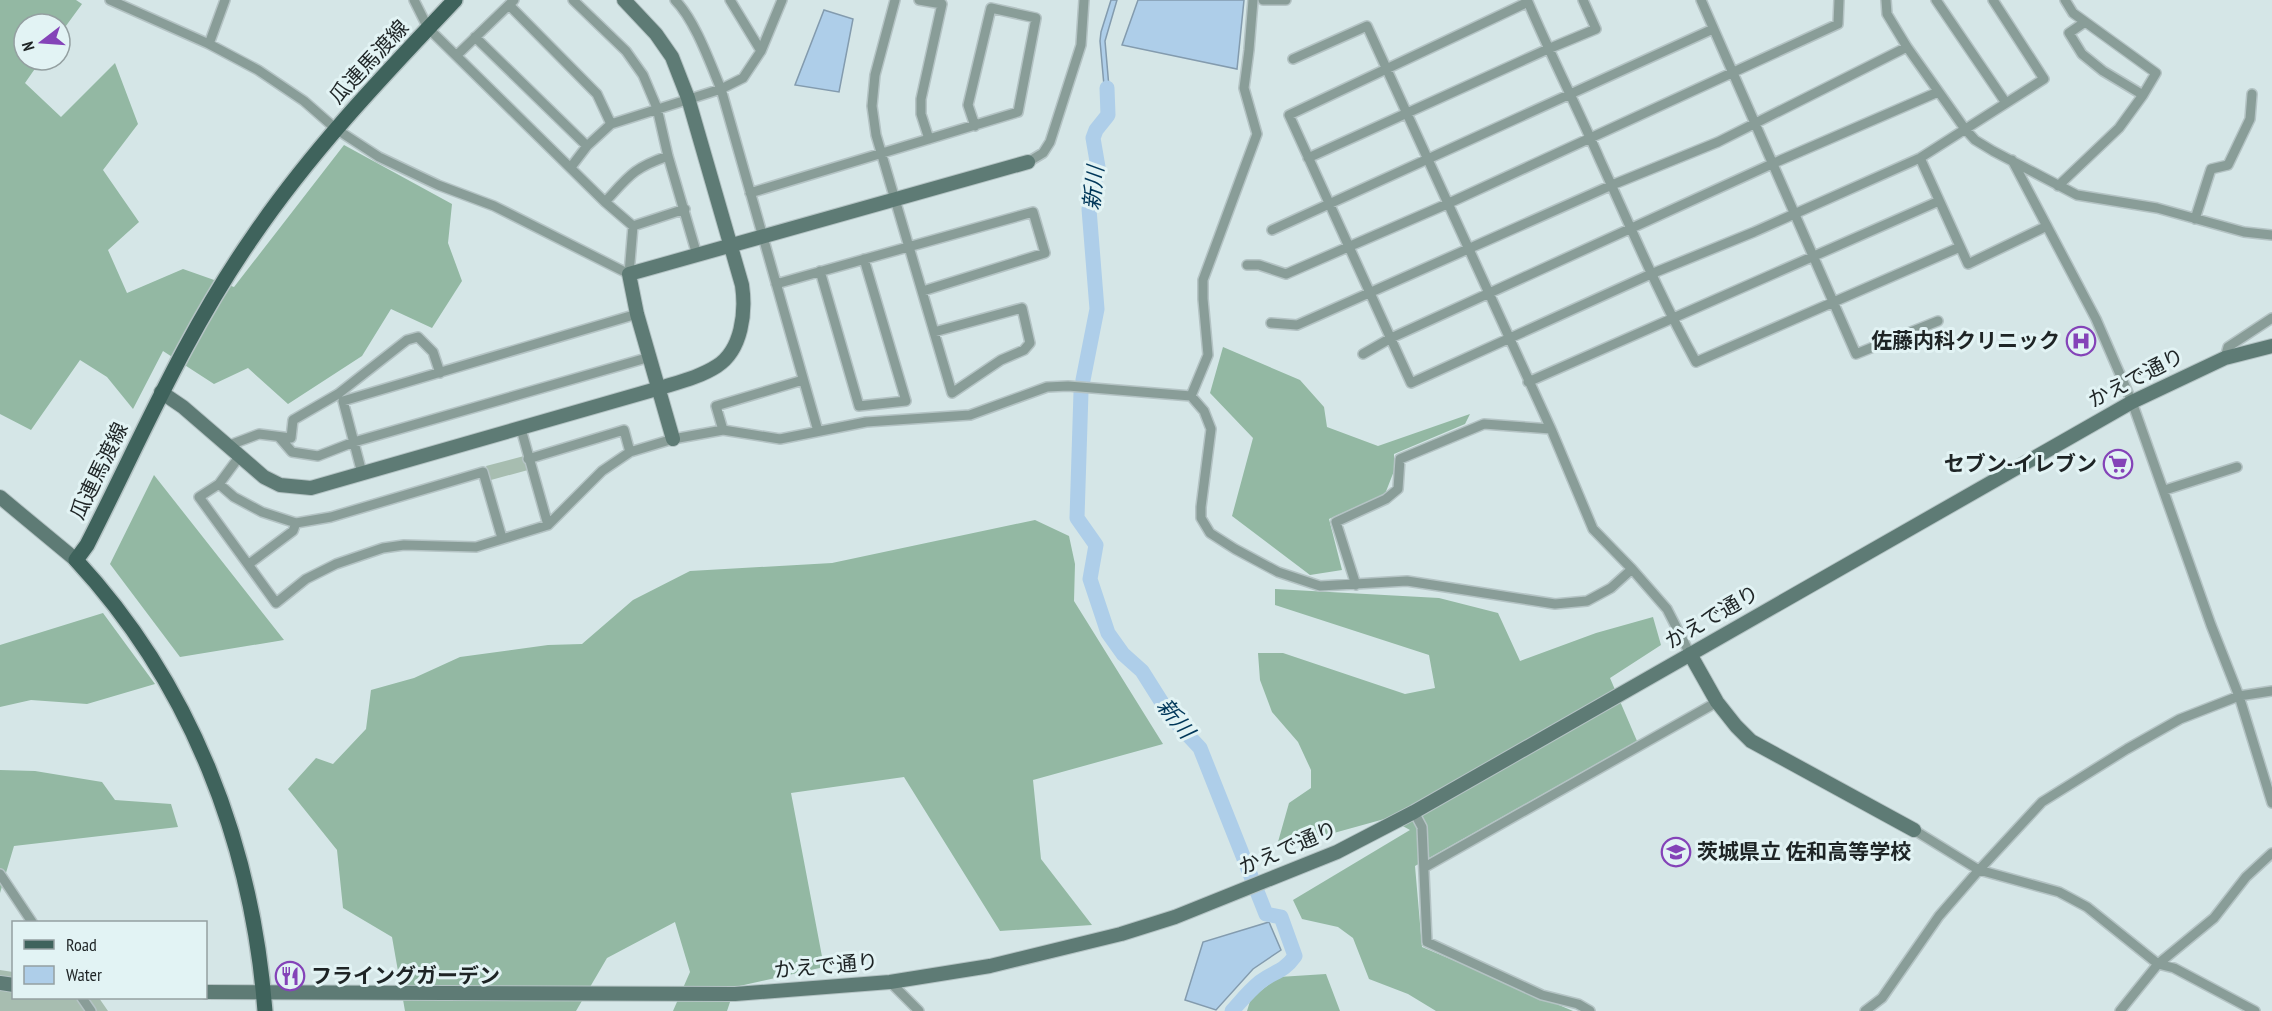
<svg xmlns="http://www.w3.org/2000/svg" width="2272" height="1011" font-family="'PT Sans Narrow','Noto Sans JP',sans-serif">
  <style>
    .green { fill: #a7bdb0 }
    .forest { fill: #93b8a3 }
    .water { fill: #aecee9; stroke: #839bae; stroke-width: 1.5 }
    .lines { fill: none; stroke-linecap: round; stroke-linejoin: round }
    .river { stroke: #aecee9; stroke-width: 15 }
    .street-casing { stroke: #b4c3c4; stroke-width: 12 }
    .secondary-casing { stroke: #b4c3c4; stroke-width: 16 }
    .primary-casing { stroke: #b4c3c4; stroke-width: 18 }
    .street { stroke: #899d98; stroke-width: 9 }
    .secondary { stroke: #5e7b75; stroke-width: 14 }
    .primary { stroke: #3f635c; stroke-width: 15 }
    .labels { text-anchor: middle; stroke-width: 6; stroke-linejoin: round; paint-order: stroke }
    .street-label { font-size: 21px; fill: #1e2425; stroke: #e2f3f4 }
    .poi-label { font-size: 21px; font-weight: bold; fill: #1e2425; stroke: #e2f3f4; text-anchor: end }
    .water-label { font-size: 22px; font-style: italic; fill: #003759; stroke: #e2f3f4 }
  </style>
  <rect width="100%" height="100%" fill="#d5e6e7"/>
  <path class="green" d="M524 456 528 470 491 480 486 466Z
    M0 970 13 972 14 998H99L108 1011H0Z"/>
  <path class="forest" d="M0 0H76L82 4 60 34V24H24V60H41L25 83 61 117 115 63 138 124 103 170 139 222 108 250 127 293 183 269 234 287 344 145 452 204 448 243 462 281 432 328 391 309 362 356 288 404 248 368 214 384 163 351 133 409 107 377 80 360 31 430 0 414Z
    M1223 347 1300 380 1324 407 1327 427 1378 446 1470 414 1465 424 1394 454V471L1385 494 1329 519 1342 570 1310 575 1232 516 1253 438 1210 393Z
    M154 475 284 640 180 657 110 564Z
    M1035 520 1069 536 1075 564 1074 601 1163 744 1033 780 1041 859 1092 925 1000 931 904 777 791 793 824 967 735 987 727 1011H673L690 972 675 922 607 958 576 1011H405L392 937 343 908 337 850 288 789 316 758 333 764 366 729 371 690 414 678 460 657 548 645 582 644 633 600 690 571 832 563Z
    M1275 589 1439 598 1498 613 1520 661 1596 633 1653 617 1661 645 1610 678 1637 741 1415 866 1422 947 1573 1011H1436L1408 994 1369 979 1353 938 1338 927 1302 919 1293 900 1410 830 1388 818 1276 849 1289 803 1311 788V770L1298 742 1272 712 1260 680 1258 653H1283L1405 694 1435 688 1429 655 1275 605Z
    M103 613 155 684 87 704 31 700 0 707V645Z
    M0 770 35 771 102 782 115 800 171 804 178 827 14 846 0 893Z
    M1326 974 1340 1011H1247L1251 998 1279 977Z"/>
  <path class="water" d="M1111 0H1117L1105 41 1111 110 1106 108 1100 41 1101 32Z
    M1138 0H1244L1237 69 1122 45Z
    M824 10 853 19 839 92 795 85Z
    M1269 922 1281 950 1253 969 1216 1010 1185 1000 1203 942Z"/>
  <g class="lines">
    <path class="river" d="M1083 380 1097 309 1089 209 1098 167 1093 138 1096 130 1108 115 1107 88
      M1081 392 1077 518 1096 545 1090 579 1108 633 1123 654 1142 671 1171 717 1200 748 1266 914 1281 917 1295 956C1283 973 1274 971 1260 982 1249 991 1241 1001 1232 1011"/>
    <g class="street-casing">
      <path id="street" d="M110 0 209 44 258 70 304 101 336 129 379 157 438 185 494 206 629 274 633 226 605 202 428 28 414 0
        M573 0 626 51 643 75 657 108 668 156 697 255
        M675 0C695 20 710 63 721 89L818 431
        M730 0 761 51
        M895 0 875 75 872 106 876 135 952 393 1001 360 1024 350 1030 343 1022 308 934 332
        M919 0 942 4 921 99V114L929 139
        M1263 0H1286
        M1701 0 1856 354 1938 321
        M1886 0 1887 14 1907 47 1965 129 1975 140 1993 151 2077 195 2157 208 2244 232 2272 235
        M1936 0 2006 103
        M509 5 597 94 611 124
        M2085 22 2069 33 2082 54 2103 71 2143 95
        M475 37 587 146
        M209 44 225 0
        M457 55 514 0
        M1293 59 1367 26 1551 429 1593 529 1632 569 1667 609 1690 654
        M1308 158 1548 49 1596 29 1583 0
        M1920 158 1968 264 2047 226
        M2012 160 2096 319 2132 402 2211 625 2239 696 2272 803
        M1028 162 1043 153 1050 142 1081 45 1084 0
        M571 167 587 146 611 124 721 89 743 78 761 51 782 0
        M2058 186 2119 128 2143 95 2156 73 2073 13 2065 0
        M750 193 1018 112 1036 18 991 8 968 105 975 126
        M605 202C629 176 633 168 668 156
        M2195 219 2211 169 2228 165 2250 119 2252 94
        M633 226 685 209
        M1272 230 1713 29
        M1960 247 1696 362C1660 297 1631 228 1600 160 1577 107 1551 56 1528 2L1289 115 1411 383 1651 274 1754 232 1920 158 2044 79 1993 0
        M1247 265H1259L1286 274 1447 204 1838 24 1839 0
        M820 271 859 406 906 401 864 259
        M776 284 1033 212 1045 253 923 291
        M1271 323 1297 325 1612 185 1718 142 1907 47
        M1363 354 1391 338 1774 163 1938 92
        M2225 358 2228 347 2272 318
        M1528 382 1939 201
        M1191 396 1208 355 1203 299V280L1257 134 1244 88 1249 50 1253 0
        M521 429 548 525
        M723 430 716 406 803 380
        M279 437 292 452 318 456 354 442 650 357
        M227 446 259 434 291 438 293 420 338 394 407 340 418 337 433 352 440 373
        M239 457 219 484 199 497 276 603 306 579 336 564 383 548 404 545 476 547 548 525 602 471 630 452 673 439 723 430 780 439 866 422 970 415 1047 387 1068 386 1191 396 1204 411 1211 429 1201 507V518L1210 533 1235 549 1278 572 1320 586 1407 581 1555 604 1587 601 1611 588 1632 569
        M528 459 624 430 630 452
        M362 473 343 401 637 314
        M219 484 234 497 262 512 296 523 331 517 483 472 502 538
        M2165 490 2237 467
        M249 564 293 531 296 523
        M1356 585 1336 522 1386 499 1398 489 1400 459 1484 424 1551 429
        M1414 812 1422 827 1427 942 1542 995 1578 1004 1590 1011
        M1914 830 1979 870 2059 892 2087 907 2158 964 2174 968 2255 1011
        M1425 867 1717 702
        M0 874 32 922
        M890 982 919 1011
        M82 998 91 1011
        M1865 1011 1882 998 1939 916 1979 870 2042 802 2127 749 2180 719 2239 696 2272 691
        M2120 1011 2158 964 2214 918 2246 877 2272 853"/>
    </g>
    <g class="secondary-casing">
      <path id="secondary" d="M161 392 183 407 264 477 280 485 311 488 660 388C679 382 700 377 717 366 742 350 746 312 742 285L688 98 672 57 656 34 624 0
        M673 439 637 314 629 274 1028 162
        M0 497 76 560
        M1690 654 1717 702 1736 726 1751 741 1914 830
        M0 983 14 985
        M206 992 735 994 890 982 990 966 1121 934 1175 917 1337 852 1414 812 2132 402 2225 358 2272 346"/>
    </g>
    <g class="primary-casing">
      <path id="primary" d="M265 1011C252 843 191 684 76 560L87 545C140 441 185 334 252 238 311 151 383 76 455 0"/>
    </g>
    <use href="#street" class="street"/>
    <use href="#secondary" class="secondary"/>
    <use href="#primary" class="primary"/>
  </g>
  <defs>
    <g id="hospital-ring" transform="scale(1.5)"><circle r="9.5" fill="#e2f3f4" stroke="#8443b8" stroke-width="1.5"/><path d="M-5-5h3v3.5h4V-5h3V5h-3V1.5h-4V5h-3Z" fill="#8443b8"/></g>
    <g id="supermarket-ring" transform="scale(1.5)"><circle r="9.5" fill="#e2f3f4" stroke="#8443b8" stroke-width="1.5"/><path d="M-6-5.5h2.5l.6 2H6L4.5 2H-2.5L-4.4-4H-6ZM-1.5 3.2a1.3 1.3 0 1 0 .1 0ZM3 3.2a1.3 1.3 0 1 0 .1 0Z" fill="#8443b8"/></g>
    <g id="school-ring" transform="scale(1.5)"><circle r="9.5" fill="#e2f3f4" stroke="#8443b8" stroke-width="1.5"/><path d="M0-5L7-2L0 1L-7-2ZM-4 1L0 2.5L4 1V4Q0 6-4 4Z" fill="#8443b8"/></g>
    <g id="restaurant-ring" transform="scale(1.5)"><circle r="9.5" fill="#e2f3f4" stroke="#8443b8" stroke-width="1.5"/><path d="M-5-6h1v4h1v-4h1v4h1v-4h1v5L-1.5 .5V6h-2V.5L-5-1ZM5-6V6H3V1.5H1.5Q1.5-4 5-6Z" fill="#8443b8"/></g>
  </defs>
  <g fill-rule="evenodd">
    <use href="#hospital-ring" x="2081" y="341"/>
    <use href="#supermarket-ring" x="2118" y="464"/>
    <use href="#school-ring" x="1676" y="852"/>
    <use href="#restaurant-ring" x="290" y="976"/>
  </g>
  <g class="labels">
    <g class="street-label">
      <text transform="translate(369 62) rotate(-47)" y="7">瓜連馬渡線</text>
      <text transform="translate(2136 378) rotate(-27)" y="7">かえで通り</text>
      <text transform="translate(99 471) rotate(-64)" y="7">瓜連馬渡線</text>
      <text transform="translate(1712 617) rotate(-30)" y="7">かえで通り</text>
      <text transform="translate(1288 848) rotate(-23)" y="7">かえで通り</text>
      <text transform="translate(826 966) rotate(-5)" y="7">かえで通り</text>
    </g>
    <g class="poi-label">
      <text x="2060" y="348">佐藤内科クリニック</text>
      <text x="2097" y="471">セブン-イレブン</text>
      <text x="1697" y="859" text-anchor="start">茨城県立 佐和高等学校</text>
      <text x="311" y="983" text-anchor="start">フライングガーデン</text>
    </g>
    <g class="water-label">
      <text transform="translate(1093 188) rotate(-84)" y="8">新川</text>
      <text transform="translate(1176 718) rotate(51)" y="8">新川</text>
    </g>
  </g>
  <rect x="12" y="921" width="195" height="78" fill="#e2f3f4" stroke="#94a0a1" stroke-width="1.5"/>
  <rect x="24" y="940" width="30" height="9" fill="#3f635c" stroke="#94a0a1" stroke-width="1.5"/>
  <text x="66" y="951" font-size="18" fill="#1e2425">Road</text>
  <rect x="24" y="966" width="30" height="18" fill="#aecee9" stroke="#94a0a1" stroke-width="1.5"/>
  <text x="66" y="981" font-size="18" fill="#1e2425">Water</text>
  <g transform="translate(42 42) rotate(253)"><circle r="28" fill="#e2f3f4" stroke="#94a0a1" stroke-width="1.5"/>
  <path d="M0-4.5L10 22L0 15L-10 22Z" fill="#8443b8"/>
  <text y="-9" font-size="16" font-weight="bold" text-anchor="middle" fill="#1e2425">N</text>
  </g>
</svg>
